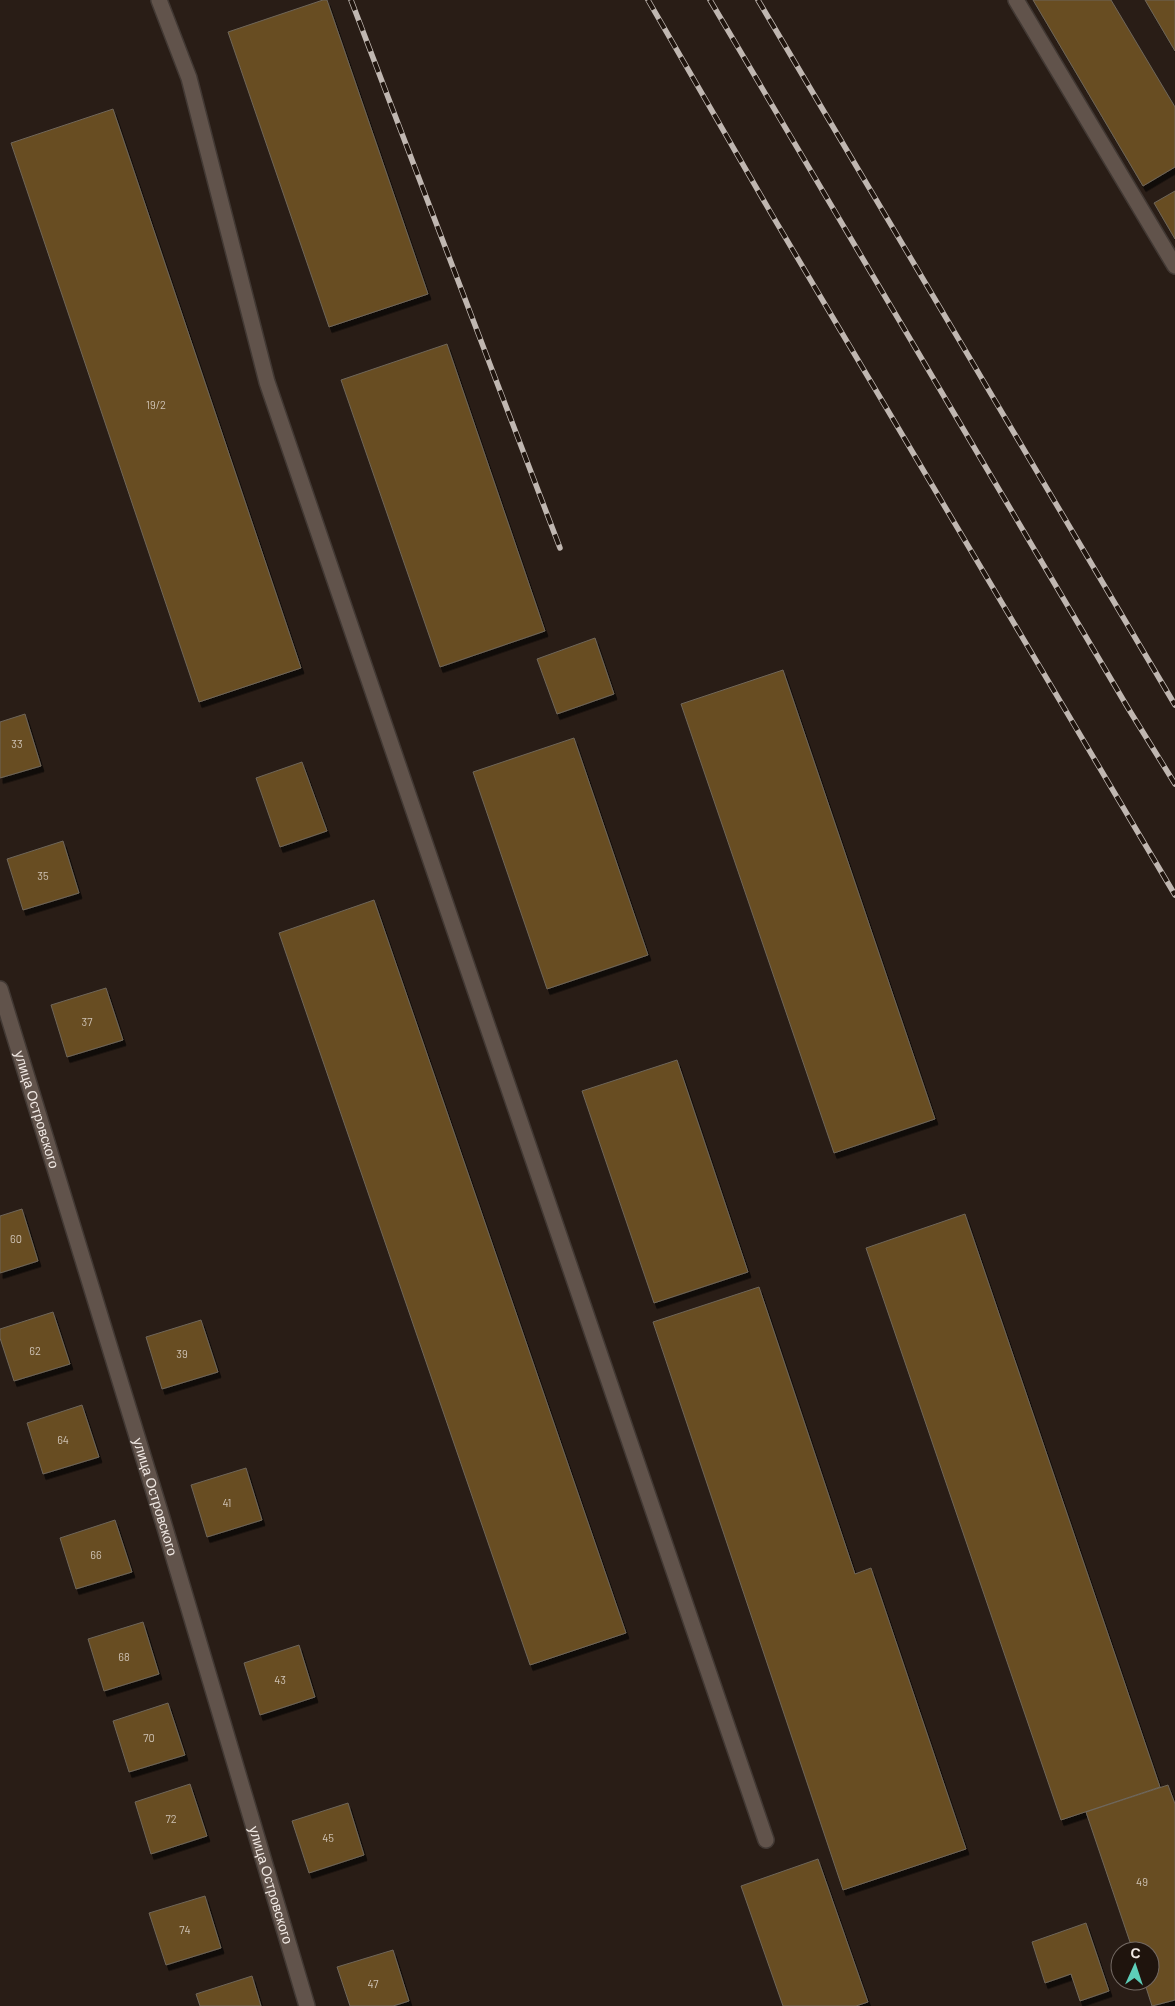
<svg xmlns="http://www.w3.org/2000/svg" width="1175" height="2006" font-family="Barlow,sans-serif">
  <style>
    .building { fill: #674d24; stroke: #6f6659; filter: url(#shadow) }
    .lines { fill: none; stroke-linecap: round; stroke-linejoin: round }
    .service-casing { stroke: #423934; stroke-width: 18 }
    .minor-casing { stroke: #423934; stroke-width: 18 }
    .service { stroke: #61534b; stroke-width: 15 }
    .minor { stroke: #61534b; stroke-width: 15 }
    .rail-casing { stroke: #c0b7b1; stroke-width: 5.5 }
    .rail { stroke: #1f140d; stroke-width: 4; stroke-dasharray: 11; stroke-linecap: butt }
    .labels { text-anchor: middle; stroke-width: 5; stroke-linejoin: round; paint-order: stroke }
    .number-label { font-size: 11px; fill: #cec2b4 }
    .street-label { font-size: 14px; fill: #f1e9e4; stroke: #1f140d }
  </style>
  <defs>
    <filter id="shadow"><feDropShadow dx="3" dy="5.5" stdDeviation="0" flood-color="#0009"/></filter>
  </defs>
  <rect width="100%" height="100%" fill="#291d16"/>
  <path class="building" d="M323 0H327L428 294 329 327 228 32Z
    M1033 0H1111L1175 107V167L1143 186Z
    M1145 0H1175V51Z
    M113 109 301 668 199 702 11 143Z
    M1175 191V239L1154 203Z
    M447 344 545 631 440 667 341 380Z
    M595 638 614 694 557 714 537 659Z
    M783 670 935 1119 834 1153 681 704Z
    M25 714 41 766 0 778V722Z
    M574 738 648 955 547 989 473 772Z
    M302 762 327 831 280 847 256 778Z
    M63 841 79 893 23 910 7 859Z
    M374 900 626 1633 530 1665 279 933Z
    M106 988 123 1040 67 1057 51 1005Z
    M677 1060 748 1272 654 1303 582 1091Z
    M22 1209 38 1261 0 1273V1216Z
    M965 1214 1160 1787 1061 1820 866 1248Z
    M759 1287 855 1574 871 1568 966 1849 843 1890 653 1322Z
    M53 1312 70 1364 14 1381 0 1338V1329Z
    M201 1320 218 1372 162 1389 146 1337Z
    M82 1405 99 1457 43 1474 27 1423Z
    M246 1468 262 1520 207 1537 191 1485Z
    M115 1520 132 1572 76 1589 60 1538Z
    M143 1622 159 1674 104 1691 88 1639Z
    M299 1645 315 1697 260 1715 244 1663Z
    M168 1703 185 1755 129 1772 113 1721Z
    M190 1784 207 1836 151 1854 135 1802Z
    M1168 1785 1175 1804V2000L1152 2006 1144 1981H1150V1951H1133L1086 1812Z
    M348 1803 364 1855 309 1873 292 1821Z
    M818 1859 868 2002 856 2006H783L741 1886Z
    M205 1896 221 1948 166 1965 149 1913Z
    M1086 1923 1109 1991 1080 2001 1071 1974 1045 1983 1032 1942Z
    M393 1950 409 2001 393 2006H350L337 1967Z
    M252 1976 261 2006H200L196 1994Z"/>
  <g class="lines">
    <g class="service-casing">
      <path id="service" d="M159 0 189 78 267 382 766 1840
        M1016 0 1175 266"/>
    </g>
    <g class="minor-casing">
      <g id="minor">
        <path id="s1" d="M0 989 162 1518 307 2006"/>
      </g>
    </g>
    <use href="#service" class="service"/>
    <use href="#minor" class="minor"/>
    <g class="rail-casing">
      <path id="rail" d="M351 0 560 548
        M648 0 775 220 1175 895
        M710 0 1128 708 1175 784
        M758 0 1175 705"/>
    </g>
    <use href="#rail" class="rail"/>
  </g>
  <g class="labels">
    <g class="number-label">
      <text x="156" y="409">19/2</text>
      <text x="17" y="748">33</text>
      <text x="43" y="880">35</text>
      <text x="87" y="1026">37</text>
      <text x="16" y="1243">60</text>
      <text x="35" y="1355">62</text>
      <text x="182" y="1358">39</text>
      <text x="63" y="1444">64</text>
      <text x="227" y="1507">41</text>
      <text x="96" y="1559">66</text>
      <text x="124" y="1661">68</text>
      <text x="280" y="1684">43</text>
      <text x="149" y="1742">70</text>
      <text x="171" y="1823">72</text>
      <text x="328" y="1842">45</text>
      <text x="1142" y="1886">49</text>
      <text x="185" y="1934">74</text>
      <text x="373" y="1988">47</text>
    </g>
    <g class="street-label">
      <text dy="5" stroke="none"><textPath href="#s1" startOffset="126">улица Островского</textPath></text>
      <text dy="5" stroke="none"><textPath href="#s1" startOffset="531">улица Островского</textPath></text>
      <text dy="5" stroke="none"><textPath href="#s1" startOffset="936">улица Островского</textPath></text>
    </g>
  </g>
  <g transform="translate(1135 1966) rotate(3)"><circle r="24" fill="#1f140d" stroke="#736963"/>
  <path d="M0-4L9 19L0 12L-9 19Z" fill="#5dceb9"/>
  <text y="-8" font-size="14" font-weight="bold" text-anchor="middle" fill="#f1e9e4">С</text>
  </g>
</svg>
